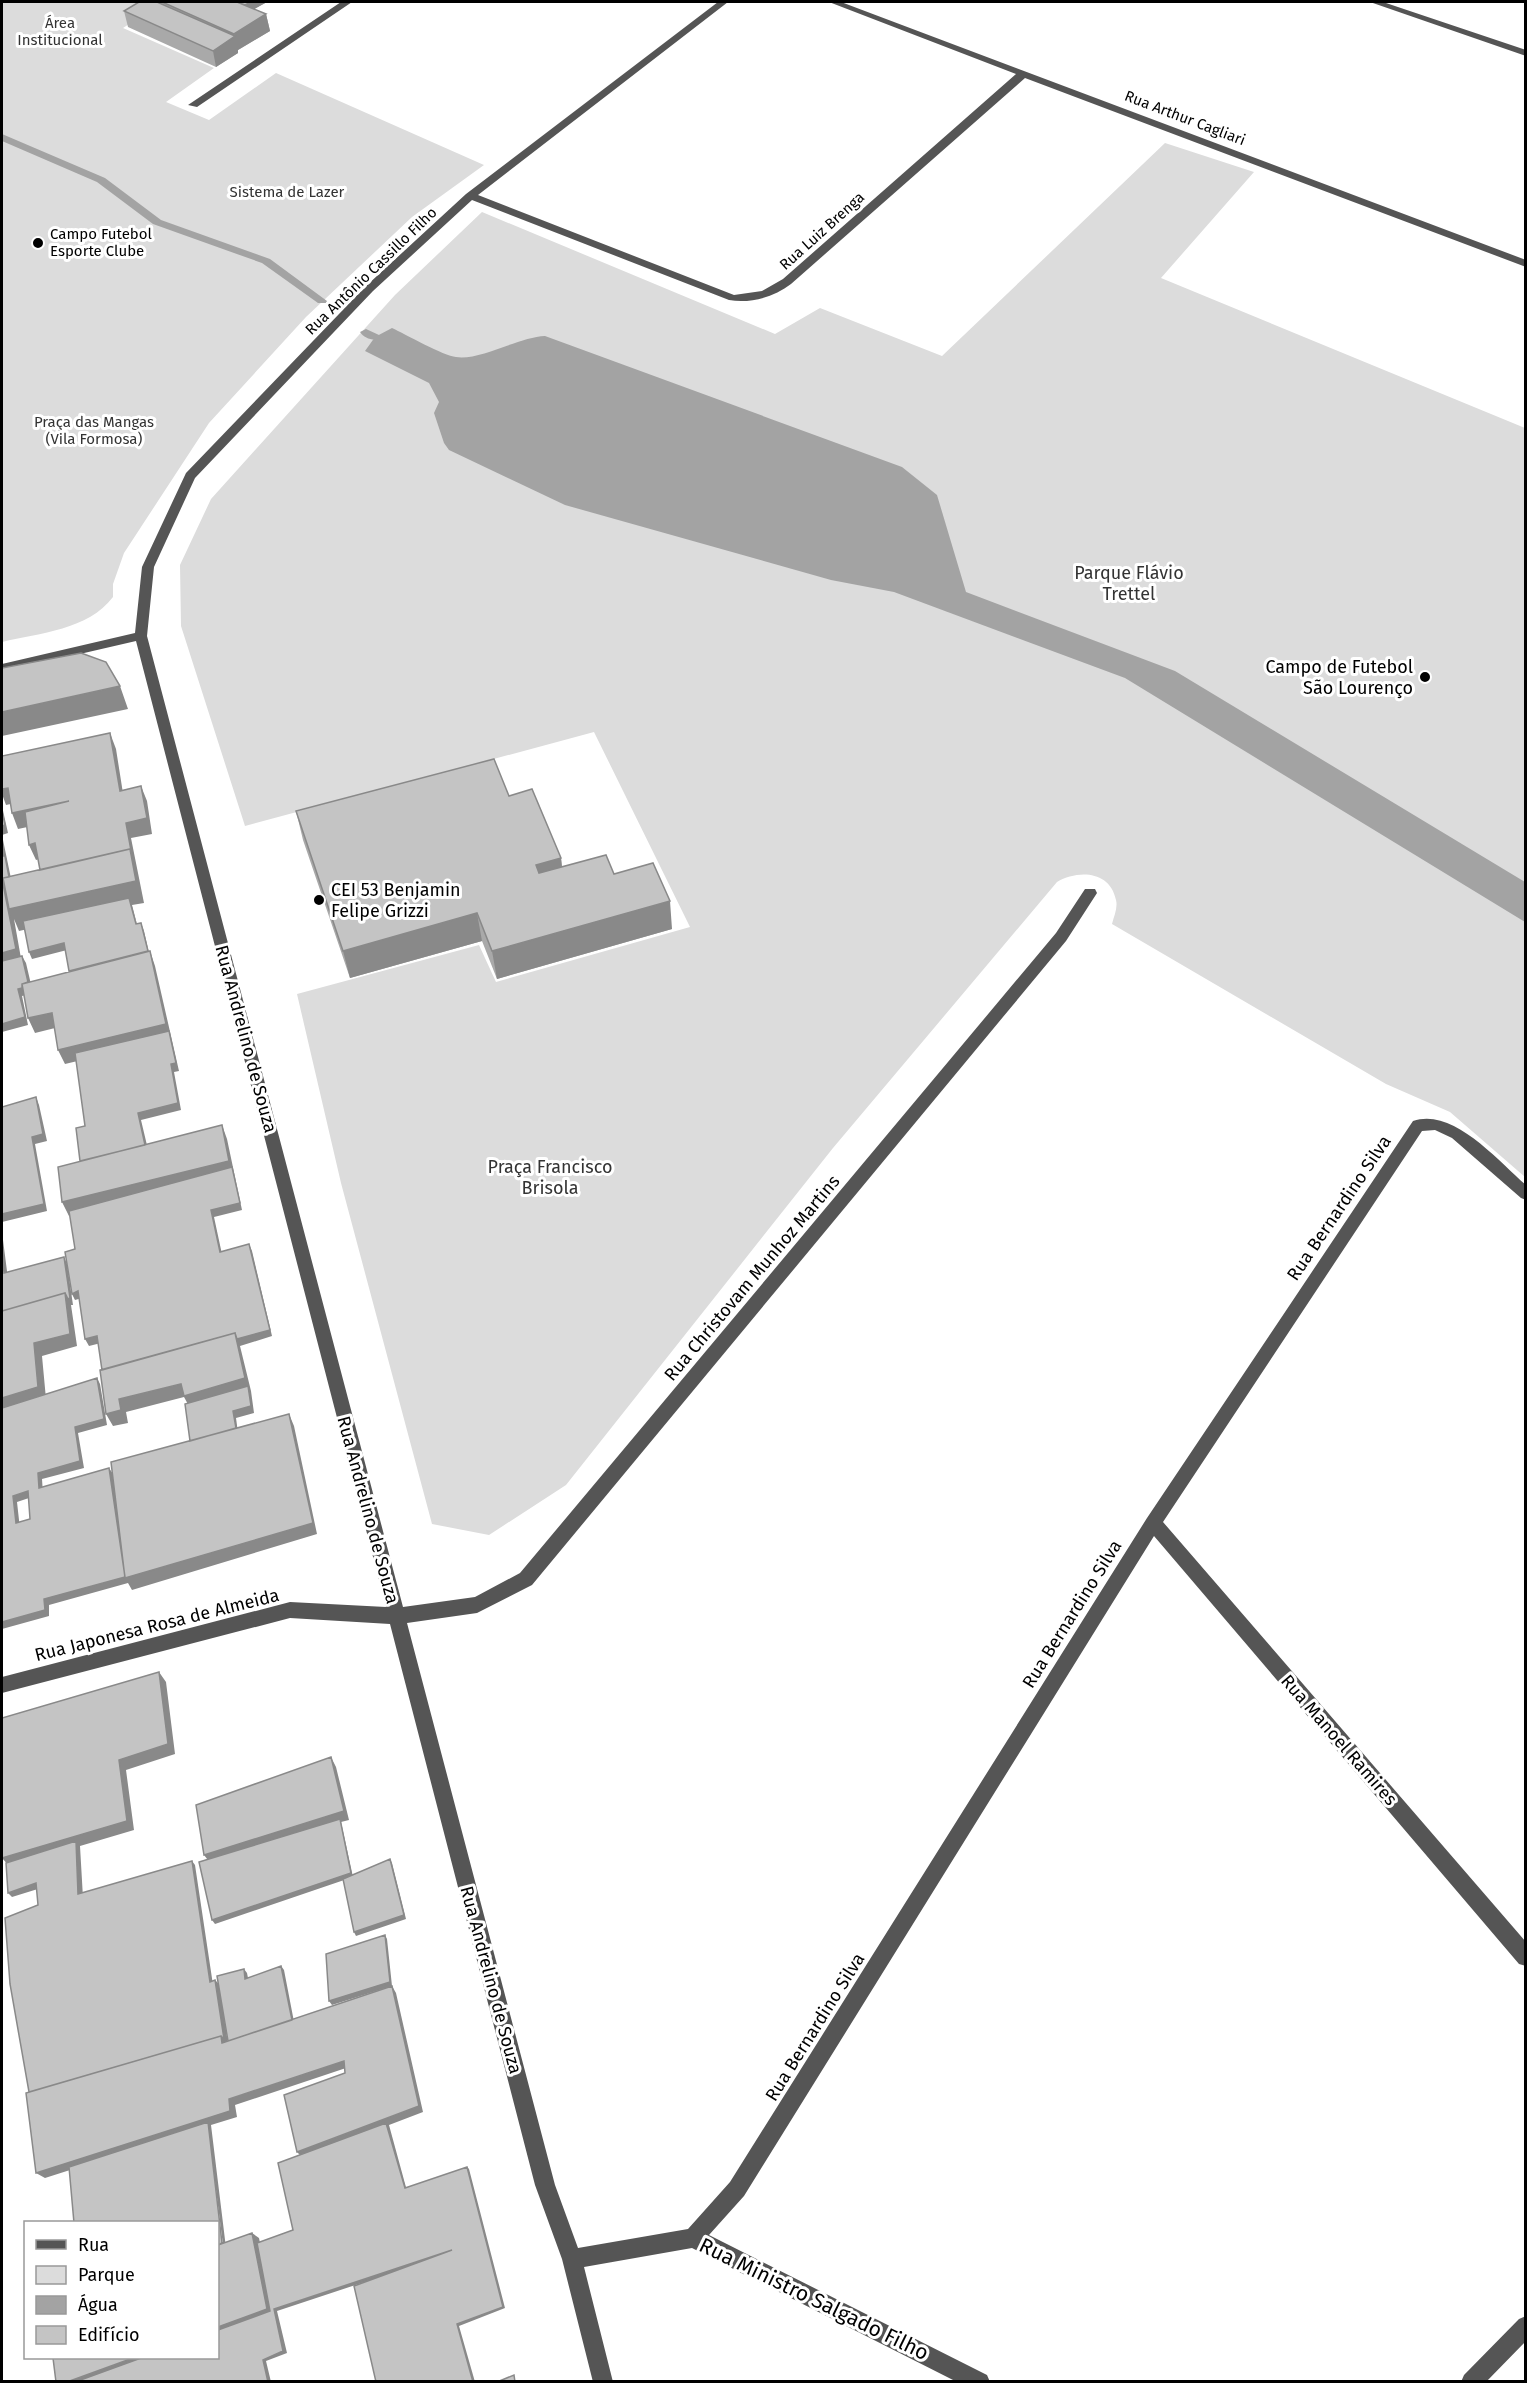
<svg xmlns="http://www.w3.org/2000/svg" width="1527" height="2383" font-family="'Fira Sans',sans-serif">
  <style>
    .green { fill: #dcdcdc }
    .water { fill: #a3a3a3 }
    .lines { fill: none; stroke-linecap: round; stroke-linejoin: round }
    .stream { fill: #a3a3a3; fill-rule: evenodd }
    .minor { fill: #555; fill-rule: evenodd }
    .wall { fill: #a9a9a9 }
    .shaded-wall { fill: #898989 }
    .building { fill: #c4c4c4; stroke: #898989; stroke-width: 1.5; fill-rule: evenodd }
    .poi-dot { fill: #000; stroke: #fff; stroke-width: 2 }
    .labels { text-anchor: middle; stroke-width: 6; stroke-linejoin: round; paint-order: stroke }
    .far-park-label { font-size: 15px; fill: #333; stroke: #fff }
    .far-street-label { font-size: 15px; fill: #000; stroke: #fff }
    .far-poi-label { font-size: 15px; fill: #000; stroke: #fff; text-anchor: start }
    .park-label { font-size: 18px; fill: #333; stroke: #fff }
    .poi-label { font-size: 18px; fill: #000; stroke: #fff; text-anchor: end }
    .street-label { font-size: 18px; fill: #000; stroke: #fff }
    .near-street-label { font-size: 21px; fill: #000; stroke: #fff }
  </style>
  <rect width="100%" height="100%" fill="#fff"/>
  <path class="green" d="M2 2H163L123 28 214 68 166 102 209 120 276 73 484 165 412 217 306 317 209 423 124 553 113 584V597C88 630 40 633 2 642Z
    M1165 143 1254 172 1161 278 1525 428V1177L1450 1112 1386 1084 1112 924C1114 916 1118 908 1116 900 1110 870 1077 870 1057 882L833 1148 566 1485 489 1535 432 1524 341 1183 297 994 479 945 496 982 690 927 594 732 245 826 181 626 180 565 211 499 395 295 482 212 775 334 820 308 942 356Z"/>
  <path class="water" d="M392 328C405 334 444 356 456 357 479 361 519 337 545 336L902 467 937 495 966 592 1175 671 1525 882V922L1125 678 894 592 831 580 565 505 449 450 444 443 434 413 439 402 429 383 365 351 375 337Z"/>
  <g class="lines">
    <path class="stream" d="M2 134 105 178 161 220 270 259 327 301 326 303H318L262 263 153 224 97 182 2 141Z
      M366 329 379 335V339C372 341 364 338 360 332Z"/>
    <path class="minor" d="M341 2H352L197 107 188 105Z
      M718 2H728L478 195 734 295 762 291 783 279 1016 74 829 2H841L1526 260V267L1025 78 791 284C774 297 750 304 729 300L472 200 373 291 195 478 154 567 147 636 403 1607 475 1597 520 1573 1056 933 1085 889H1095L1097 893 1066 941 532 1585 477 1613 407 1623 555 2185 578 2248 688 2229 730 2182 1147 1518 1413 1121C1453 1107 1497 1160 1526 1185V1200L1521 1198 1452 1138 1435 1130 1422 1131 1163 1522 1526 1942V1966L1519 1964 1154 1536 744 2196 709 2235 987 2375 990 2382H957L692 2248 584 2267 613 2382H593L562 2259 535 2185 390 1624 290 1618 2 1693V1677L290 1602 386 1607 136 641 2 672V664L135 633 142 567 186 473 365 287 466 194Z
      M1370 2H1383L1526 50V56Z
      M1526 2316V2341L1486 2382H1461L1464 2375 1519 2319Z"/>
  </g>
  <path class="wall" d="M139 2H267L254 9 266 14 270 31 238 50V53L216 67 128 27 124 11Z
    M509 796 561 858 562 867 614 874 672 929 497 979 482 941 350 978 303 840 296 811Z"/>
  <path class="shaded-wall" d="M251 2H267L242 16 241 7Z
    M266 14 270 31 238 50V53L216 67 213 51 235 36 234 34Z
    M120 686 128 709 2 736V712Z
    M110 733 116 749 125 806 120 791Z
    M141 786 147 801 152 834 131 838 144 903 132 905 139 932 131 906 19 931 14 919 22 964 2 970V806L8 833 2 835 15 898 48 892 126 823Z
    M8 788 15 803 6 805 2 794V789Z
    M69 801 75 817 18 829 12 813Z
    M35 843 42 858 36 860 29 845Z
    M561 858 564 887 539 893 536 865Z
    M670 901 672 929 497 979 492 951Z
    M477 913 482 941 350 978 343 951Z
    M141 923 144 931 152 966 73 980Z
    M64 943 67 950 32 959 29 952Z
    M150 951 155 966 179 1071 174 1072 181 1110 141 1120 150 1158 84 1175 138 1113 171 1064 170 1039 65 1064 58 1050Z
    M22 956 26 963 33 993 22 996 28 1025 2 1032V1024L18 989Z
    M52 1013 59 1027 35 1033 28 1018Z
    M36 1097 39 1105 47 1141 35 1144 47 1211 2 1222V1214L32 1137Z
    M222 1125 227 1139 242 1210 214 1217 223 1259 220 1252 211 1210 233 1175 69 1216 62 1202Z
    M2 1231V1232L8 1279 4 1273 2 1251Z
    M249 1244 252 1251 272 1336 240 1346 251 1391 254 1413 236 1418 239 1440 190 1408 184 1397 126 1412 128 1423 113 1426 106 1414 119 1399 181 1384 245 1378 107 1383Z
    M64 1257 67 1264 73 1305H71L77 1346 42 1356 46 1399 2 1412V1324Z
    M78 1291 82 1298 75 1300 72 1294Z
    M97 1336 101 1343 89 1346 85 1339Z
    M97 1378 100 1384 107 1425 78 1433 84 1468 42 1479 43 1494 39 1488 38 1473 75 1427Z
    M289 1414 294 1426 317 1534 132 1590 128 1583 49 1605V1616L2 1629V1622L44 1599 109 1468 113 1474Z
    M28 1491 32 1497 17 1502 20 1529 16 1523 13 1496Z
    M159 1672 166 1682 175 1754 126 1770 134 1830 80 1846 83 1898 78 1894 10 1867 2 1858 119 1760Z
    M331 1757 336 1767 349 1820 341 1822 353 1877 215 1924 212 1920 211 1864 204 1855Z
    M390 1859 392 1863 406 1919 356 1936 354 1932Z
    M192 1861 195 1865 213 1985 210 1982Z
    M36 1883 41 1888 12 1897 8 1893Z
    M385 1935 387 1939 392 1986 396 1993 423 2112 389 2125 407 2191 405 2188 303 2158 297 2152 419 2106 392 1986 332 2005 329 2001Z
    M281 1966 284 1970 295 2027 292 2024Z
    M244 1969 247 1973 249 1983 245 1979Z
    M215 1980 219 1984 229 2050 35 2099Z
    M344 2061 349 2067 235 2105 237 2117 211 2125 226 2248 223 2245 208 2126 45 2178 36 2173 229 2099Z
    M467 2167 469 2169 505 2308 459 2326 475 2382H473L457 2324Z
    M252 2233 259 2238 274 2312 218 2333V2327Z
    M452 2250 455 2252 277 2311 287 2353 266 2361 271 2382H268L263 2360 274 2309Z
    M133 2358H150L84 2382H67Z"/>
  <path class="building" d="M139 2H157L235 36 213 51 124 11Z
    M162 2H237L266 14 234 34Z
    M237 2H251L245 5Z
    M81 653 106 662 120 686 2 712V668Z
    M110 733 120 791 141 786 147 818 126 823 132 856 130 849 40 870 35 843 29 845 25 812 69 801 12 813 8 788 2 789V756Z
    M494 759 509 796 532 789 561 858 536 865 539 873 606 855 614 874 653 863 670 901 492 951 477 913 343 951 296 811Z
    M2 812 5 825 2 826Z
    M130 849 136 881 9 909 3 878Z
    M2 856H5L9 877 3 878 5 890 3 884 2 885Z
    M3 884 16 949 2 953V885Z
    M129 898 136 924 141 923 148 951 69 971 64 943 29 952 23 921Z
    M150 951 166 1024 58 1050 52 1013 28 1018 22 984Z
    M22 956 28 982 22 984V988L18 989 25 1017 2 1024V961Z
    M169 1031 176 1063 171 1064 178 1103 138 1113 145 1145 80 1161 76 1128 85 1126 75 1053Z
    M36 1097 43 1134 32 1137 44 1204 2 1214V1107Z
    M222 1125 229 1161 62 1202 58 1167Z
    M232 1167 240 1203 211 1210 220 1252 249 1244 270 1330 237 1339 235 1333 102 1370 97 1336 85 1339 78 1291 72 1294 65 1252 75 1249 69 1211Z
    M2 1251 4 1273 64 1257 70 1298 68 1299 65 1293 2 1311Z
    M65 1293 70 1334 34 1343 38 1387 2 1398V1311Z
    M235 1333 245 1378 184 1396 181 1384 119 1399 121 1410 106 1414 100 1370Z
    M97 1378 104 1419 75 1427 80 1461 38 1473 39 1488 109 1468 125 1577 44 1599 45 1610 2 1622V1408ZM28 1491 30 1519 16 1523 13 1496Z
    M248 1386 251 1406 233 1411 236 1428 190 1441 185 1404Z
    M289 1414 313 1523 125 1578 111 1462Z
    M159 1672 168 1744 119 1760 127 1821 2 1858V1718Z
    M331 1757 344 1811 204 1855 196 1805Z
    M340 1819 351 1873 212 1920 199 1862Z
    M76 1841 78 1894 192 1861 210 1982 215 1980 224 2039 221 2036 29 2092 10 1984 5 1918 38 1905 36 1883 8 1893 6 1863Z
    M390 1859 404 1915 354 1932 343 1879Z
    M385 1935 390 1982 329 2001 326 1954Z
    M281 1966 292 2020 228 2041 217 1976 244 1969 245 1979Z
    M392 1986 419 2106 297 2152 284 2095 345 2073 344 2061 229 2099 230 2111 36 2173 26 2093 221 2036 222 2043 225 2042Z
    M208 2122 222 2243 218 2245V2223H74L69 2167Z
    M386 2123 405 2188 467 2167 503 2307 457 2324 473 2382H376L354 2286 452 2250 274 2309 283 2351 263 2360 268 2382H75L141 2358H218V2330L270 2311 257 2243 293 2230 278 2163Z
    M252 2233 267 2309 218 2327V2245Z
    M53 2358H133L67 2382H56Z
    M514 2375 515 2382H497Z"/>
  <g class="poi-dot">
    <circle cx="38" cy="243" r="6"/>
    <circle cx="1425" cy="677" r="6"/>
    <circle cx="319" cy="900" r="6"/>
  </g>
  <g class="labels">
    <g class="far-park-label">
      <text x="60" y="28">Área<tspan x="60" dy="17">Institucional</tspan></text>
      <text x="287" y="197">Sistema de Lazer</text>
      <text x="94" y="427">Praça das Mangas<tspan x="94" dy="17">(Vila Formosa)</tspan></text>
    </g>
    <g class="far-street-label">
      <text transform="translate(1185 118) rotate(21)" y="5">Rua Arthur Cagliari</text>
      <text transform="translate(822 231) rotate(-42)" y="5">Rua Luiz Brenga</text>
      <text transform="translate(371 271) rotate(-44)" y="5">Rua Antônio Cassillo Filho</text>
    </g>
    <g class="far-poi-label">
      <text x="50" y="239">Campo Futebol<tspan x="50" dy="17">Esporte Clube</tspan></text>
    </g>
    <g class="park-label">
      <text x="1129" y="579">Parque Flávio<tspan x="1129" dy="21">Trettel</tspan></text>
      <text x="550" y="1173">Praça Francisco<tspan x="550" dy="21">Brisola</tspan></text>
    </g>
    <g class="poi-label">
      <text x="1413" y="673">Campo de Futebol<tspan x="1413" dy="21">São Lourenço</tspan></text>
      <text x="331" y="896" text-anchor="start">CEI 53 Benjamin<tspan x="331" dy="21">Felipe Grizzi</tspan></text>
    </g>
    <g class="street-label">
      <text transform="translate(246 1039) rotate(75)" y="6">Rua Andrelino de Souza</text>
      <text transform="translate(1339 1208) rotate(-56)" y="6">Rua Bernardino Silva</text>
      <text transform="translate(752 1278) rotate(-50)" y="6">Rua Christovam Munhoz Martins</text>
      <text transform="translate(368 1510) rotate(75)" y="6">Rua Andrelino de Souza</text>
      <text transform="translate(1072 1614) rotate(-58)" y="6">Rua Bernardino Silva</text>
      <text transform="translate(157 1625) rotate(-14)" y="6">Rua Japonesa Rosa de Almeida</text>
      <text transform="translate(1339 1740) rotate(49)" y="6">Rua Manoel Ramires</text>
      <text transform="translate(491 1980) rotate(75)" y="6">Rua Andrelino de Souza</text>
      <text transform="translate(815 2027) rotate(-58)" y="6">Rua Bernardino Silva</text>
    </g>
    <g class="near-street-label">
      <text transform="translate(814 2299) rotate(26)" y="7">Rua Ministro Salgado Filho</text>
    </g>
  </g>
  <rect width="1527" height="2383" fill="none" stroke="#000000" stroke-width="6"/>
  <rect x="24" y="2221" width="195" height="138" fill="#ffffff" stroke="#999999" stroke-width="1.5"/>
  <rect x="36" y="2240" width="30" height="9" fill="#555555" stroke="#999999" stroke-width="1.5"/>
  <text x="78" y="2251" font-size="18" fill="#000000">Rua</text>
  <rect x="36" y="2266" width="30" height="18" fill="#dcdcdc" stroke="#999999" stroke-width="1.5"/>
  <text x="78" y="2281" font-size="18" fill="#000000">Parque</text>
  <rect x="36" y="2296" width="30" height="18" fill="#a3a3a3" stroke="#999999" stroke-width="1.5"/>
  <text x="78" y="2311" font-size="18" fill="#000000">Água</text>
  <rect x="36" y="2326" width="30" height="18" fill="#c4c4c4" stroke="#999999" stroke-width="1.5"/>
  <text x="78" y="2341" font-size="18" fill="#000000">Edifício</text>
</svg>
